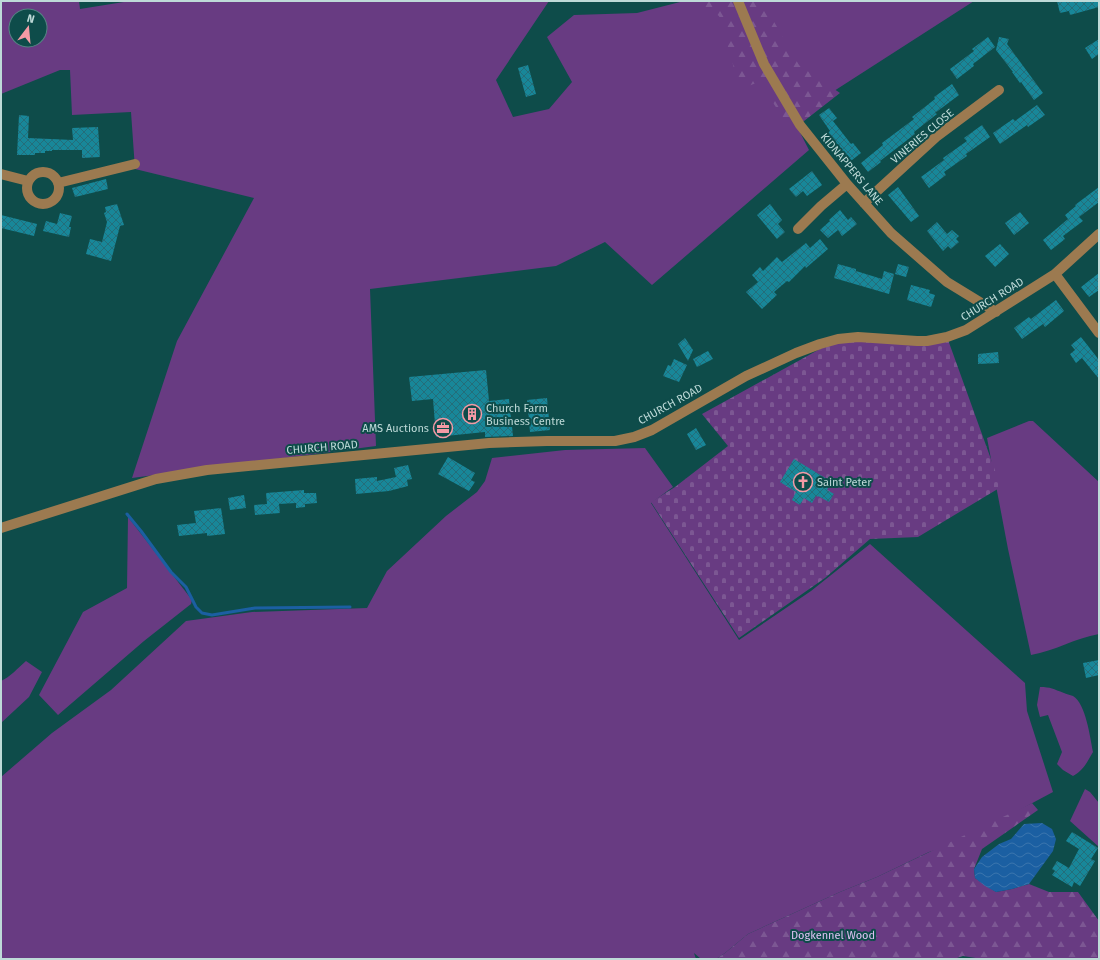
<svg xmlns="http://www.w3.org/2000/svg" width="1100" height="960" font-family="'Fira Sans',sans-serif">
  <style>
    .grass { fill: #683b82; fill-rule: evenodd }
    .forest { fill: url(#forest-firs) }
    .cemetery { fill: url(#cemetery-stones) }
    .water { fill: url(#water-waves) }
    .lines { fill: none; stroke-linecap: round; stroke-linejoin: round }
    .stream { stroke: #1b5fa2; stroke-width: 3 }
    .building { fill: url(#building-cross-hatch) }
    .minor { stroke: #9c7a50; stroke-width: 10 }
    .labels { text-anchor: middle; stroke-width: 4; stroke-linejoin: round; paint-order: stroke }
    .street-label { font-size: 11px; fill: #bedad8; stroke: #0e4c4a }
    .poi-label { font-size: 11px; fill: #bedad8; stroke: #0e4c4a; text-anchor: start }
    .park-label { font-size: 11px; fill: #dfc1f3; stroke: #0e4c4a }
  </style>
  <defs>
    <pattern id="forest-firs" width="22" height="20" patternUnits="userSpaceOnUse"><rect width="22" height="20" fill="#683b82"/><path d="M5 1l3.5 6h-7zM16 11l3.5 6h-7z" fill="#7c5793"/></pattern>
    <pattern id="cemetery-stones" width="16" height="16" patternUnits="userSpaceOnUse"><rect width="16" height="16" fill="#683b82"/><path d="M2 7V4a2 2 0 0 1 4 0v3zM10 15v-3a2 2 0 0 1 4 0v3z" fill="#7c5793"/></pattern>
    <pattern id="water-waves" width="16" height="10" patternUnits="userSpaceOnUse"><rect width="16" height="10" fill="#1b5fa2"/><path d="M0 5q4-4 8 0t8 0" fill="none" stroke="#3a75ae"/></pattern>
    <pattern id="building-cross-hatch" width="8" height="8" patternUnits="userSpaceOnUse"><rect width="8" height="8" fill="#188799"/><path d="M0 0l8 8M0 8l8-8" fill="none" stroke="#246e7a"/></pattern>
  </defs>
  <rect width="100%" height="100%" fill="#0e4c4a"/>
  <path class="grass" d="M1 1H79L80 9 130 1H549L496 80 513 117 549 109 572 82 547 37 574 15 637 13 684 1H733L809 150 652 285 605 242 556 266 370 289 376 446 132 478 177 341 254 198 135 169 131 112 72 115 70 70H60L1 94ZM16 16H40V40H16Z
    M751 1H974L806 109Z
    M1029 421H1033L1099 482V634C1075 638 1055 651 1031 655L1008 549 987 438Z
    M645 448 673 487 651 503 739 640 811 591 870 544 1025 683 1027 711 1053 792 958 843 929 852 877 877 840 892 748 934 725 953 716 959H701L694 953 696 959H1V777L52 733 111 690 186 621 252 612 367 608 387 571 446 516 477 492 485 481 492 458 565 450Z
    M128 517 192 600 191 604 144 641 58 715 39 695 83 612 127 588Z
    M26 661 42 672 29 697 1 723V681C10 677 18 668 26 661Z
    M1040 687C1051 687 1053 689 1064 693 1066 694 1070 695 1073 696 1086 704 1090 737 1093 752 1087 762 1084 770 1073 776L1063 770 1057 764 1062 752 1048 715 1040 717 1037 705Z
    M1085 789 1090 792 1099 803V847L1070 821Z"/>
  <path class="forest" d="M701 1H762L799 65 840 93 804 121 784 119 759 82 740 89 719 16 703 6Z
    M1032 803 1038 810 982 849 974 869 975 878 996 892 1012 889 1029 884 1049 892H1078L1099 921V959H982L963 956 954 959H716L725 953 748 934 840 892 877 877Z"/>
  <path class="cemetery" d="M947 337 1001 487 918 537 870 539 825 578 739 638 651 502 675 487 728 446 702 414 838 339Z"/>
  <path class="water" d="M1042 823 1052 829 1056 839 1053 851 1029 884 1012 889 996 892 985 886 975 878 974 869 982 857 999 844 1011 839 1024 824Z"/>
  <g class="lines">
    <path class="stream" d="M127 514 141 531 171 572 186 587 196 607 202 613 212 615 255 608 350 607"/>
  </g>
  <path class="building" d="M1057 1H1099V7L1070 15 1069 11 1060 13Z
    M988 37 995 47 973 64 974 66 957 79 950 69 974 51 972 49Z
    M999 37 1009 39 1007 44 1043 93 1034 100 1021 82 1020 83 1012 72H1013L996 50Z
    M1099 39V54L1092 59 1085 48Z
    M528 65 536 94 526 97 518 68Z
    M952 84 959 95 935 113 937 114 914 132 915 134 880 161 881 162 868 172 861 163 883 145 882 143 914 119 912 117 935 99 934 97Z
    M1037 105 1045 115 1028 127 1027 125 1000 144 993 133 1013 119 1015 121Z
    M829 108 837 118 833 121 851 144 853 143 861 153 847 164 841 156 843 155 826 134 830 131 819 115Z
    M19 115 29 116 28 138 73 140 72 128 98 127 100 157 82 158V150H52V151H45V153H35V155H17Z
    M982 125 990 137 966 154 967 156 944 172 946 175 929 188 921 177 944 160 943 158 967 141 964 138Z
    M812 171 822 185 807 196 803 191 796 197 789 189Z
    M106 179 108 189 75 197 72 188Z
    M898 187 919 216 911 222 888 195Z
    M1099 187V202L1079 217 1083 221 1063 236 1065 239 1051 250 1043 240 1068 219 1065 215 1076 206 1075 205Z
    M117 204 124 225 120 226 111 261 86 254 90 239 102 242 107 222 104 213 106 212 105 207Z
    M770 204 782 220 778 224 785 232 777 239 757 215Z
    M840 210 848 220 851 217 857 224 842 236 838 230 828 238 820 230 830 221 829 220Z
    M1020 212 1029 223 1014 235 1005 223Z
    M60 213 72 216 69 227H71L69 237 43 231 46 221 57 224Z
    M1 215 37 224 34 236 1 228Z
    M937 222 947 234 952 230 959 236 956 239 959 242 951 249 948 246 943 251 927 231Z
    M820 239 828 249 806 268 805 266 789 282 787 281 774 292 777 295 762 309 746 292 758 282 752 275 760 267 763 271 777 257 782 262 806 243 810 248Z
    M1000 244 1009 254 995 267 985 256Z
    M838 264 856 269V271L882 279 884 271 894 274 889 294 834 278Z
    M898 264 909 267 906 277 895 274Z
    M1099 273V290L1089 297 1081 287Z
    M911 285 930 290 929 293 935 295 931 307 907 300Z
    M1056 300 1064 311 1045 327 1043 324 1022 339 1014 328 1029 317 1031 319Z
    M1081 337 1099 360V379L1082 358 1076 363 1070 354 1075 350 1071 345Z
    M685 338 693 350 688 361 678 344Z
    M708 351 713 359 697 367 693 359Z
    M998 352 999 363 978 364V354Z
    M674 359 687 365 679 382 663 376 668 365 671 366Z
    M486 370 489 401 509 399 513 436 485 437V432L436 437 433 399 412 401 409 377Z
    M547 398 550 430 530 432 527 400Z
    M696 428 706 445 696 450 687 434Z
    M448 457 475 473 471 480 475 482 469 491 438 474Z
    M794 459 827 479 825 482 830 484 827 490 834 494 829 502 818 496V497L816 496 812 503 804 498 800 505 792 500 796 492 780 482Z
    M408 465 412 479 407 480 408 486 389 491 356 494 355 479 377 477V481L396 477 394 468Z
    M304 490V493H316L317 503 305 504V507L296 508V503L279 504 280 513 255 515 254 505 267 504 266 493Z
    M244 495 246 508 230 510 228 498Z
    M221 508 225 534 207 536V533L179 536 177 525 196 523 194 511Z
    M1099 660V675L1086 678 1083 663Z
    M1072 832 1098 848 1091 859 1095 861 1080 886 1074 882 1072 887 1052 875 1055 871 1052 869 1057 861 1069 868 1079 849 1066 841Z"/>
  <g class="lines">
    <path class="minor" d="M738 1 764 64 800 125 847 184 891 233 947 282 996 312
      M27 188a16 16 0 1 1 32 0a16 16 0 1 1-32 0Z
      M1 174 28 181
      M58 183 135 164
      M864 203 936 137 999 90
      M798 229 821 206 847 184
      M1055 274 1099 333
      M1 528 156 479 207 470 489 443 547 441H615L634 437 652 430 746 376 796 353 820 344 838 339 858 337 917 341H927L947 337 966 330 1055 274 1099 234"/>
  </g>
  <defs>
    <g id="building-ring" transform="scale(1)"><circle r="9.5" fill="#0e4c4a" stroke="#f49aa5" stroke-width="1.5"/><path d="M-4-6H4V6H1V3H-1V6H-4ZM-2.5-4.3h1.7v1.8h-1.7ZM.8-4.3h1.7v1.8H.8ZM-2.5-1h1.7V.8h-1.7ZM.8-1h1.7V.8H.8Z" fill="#f49aa5"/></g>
    <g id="office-ring" transform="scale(1)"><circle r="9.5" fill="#0e4c4a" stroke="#f49aa5" stroke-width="1.5"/><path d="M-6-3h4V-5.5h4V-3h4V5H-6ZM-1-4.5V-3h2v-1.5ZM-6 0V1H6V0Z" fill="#f49aa5"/></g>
    <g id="church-ring" transform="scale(1)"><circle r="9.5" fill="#0e4c4a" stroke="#f49aa5" stroke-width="1.5"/><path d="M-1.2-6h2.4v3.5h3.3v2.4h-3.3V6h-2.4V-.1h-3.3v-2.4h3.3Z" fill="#f49aa5"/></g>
  </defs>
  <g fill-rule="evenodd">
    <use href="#building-ring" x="472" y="414"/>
    <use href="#office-ring" x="443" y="428"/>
    <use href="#church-ring" x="803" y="482"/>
  </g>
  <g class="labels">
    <g class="street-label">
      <text transform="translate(922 136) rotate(-40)" y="4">VINERIES CLOSE</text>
      <text transform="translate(852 169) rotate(50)" y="4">KIDNAPPERS LANE</text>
      <text transform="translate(992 299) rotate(-32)" y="4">CHURCH ROAD</text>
      <text transform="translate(670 404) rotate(-29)" y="4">CHURCH ROAD</text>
      <text transform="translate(322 447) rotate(-5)" y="4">CHURCH ROAD</text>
    </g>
    <g class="poi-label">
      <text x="486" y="412">Church Farm<tspan x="486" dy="13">Business Centre</tspan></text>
      <text x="429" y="432" text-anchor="end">AMS Auctions</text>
      <text x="817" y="486">Saint Peter</text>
    </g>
    <g class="park-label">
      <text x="833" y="939">Dogkennel Wood</text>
    </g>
  </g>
  <rect width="1100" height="960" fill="none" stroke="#bedad8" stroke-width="4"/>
  <g transform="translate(28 28) rotate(16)"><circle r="19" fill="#0e4c4a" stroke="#548583"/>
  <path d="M0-3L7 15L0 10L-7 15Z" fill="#f49aa5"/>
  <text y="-6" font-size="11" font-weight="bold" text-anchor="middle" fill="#bedad8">N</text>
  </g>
</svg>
